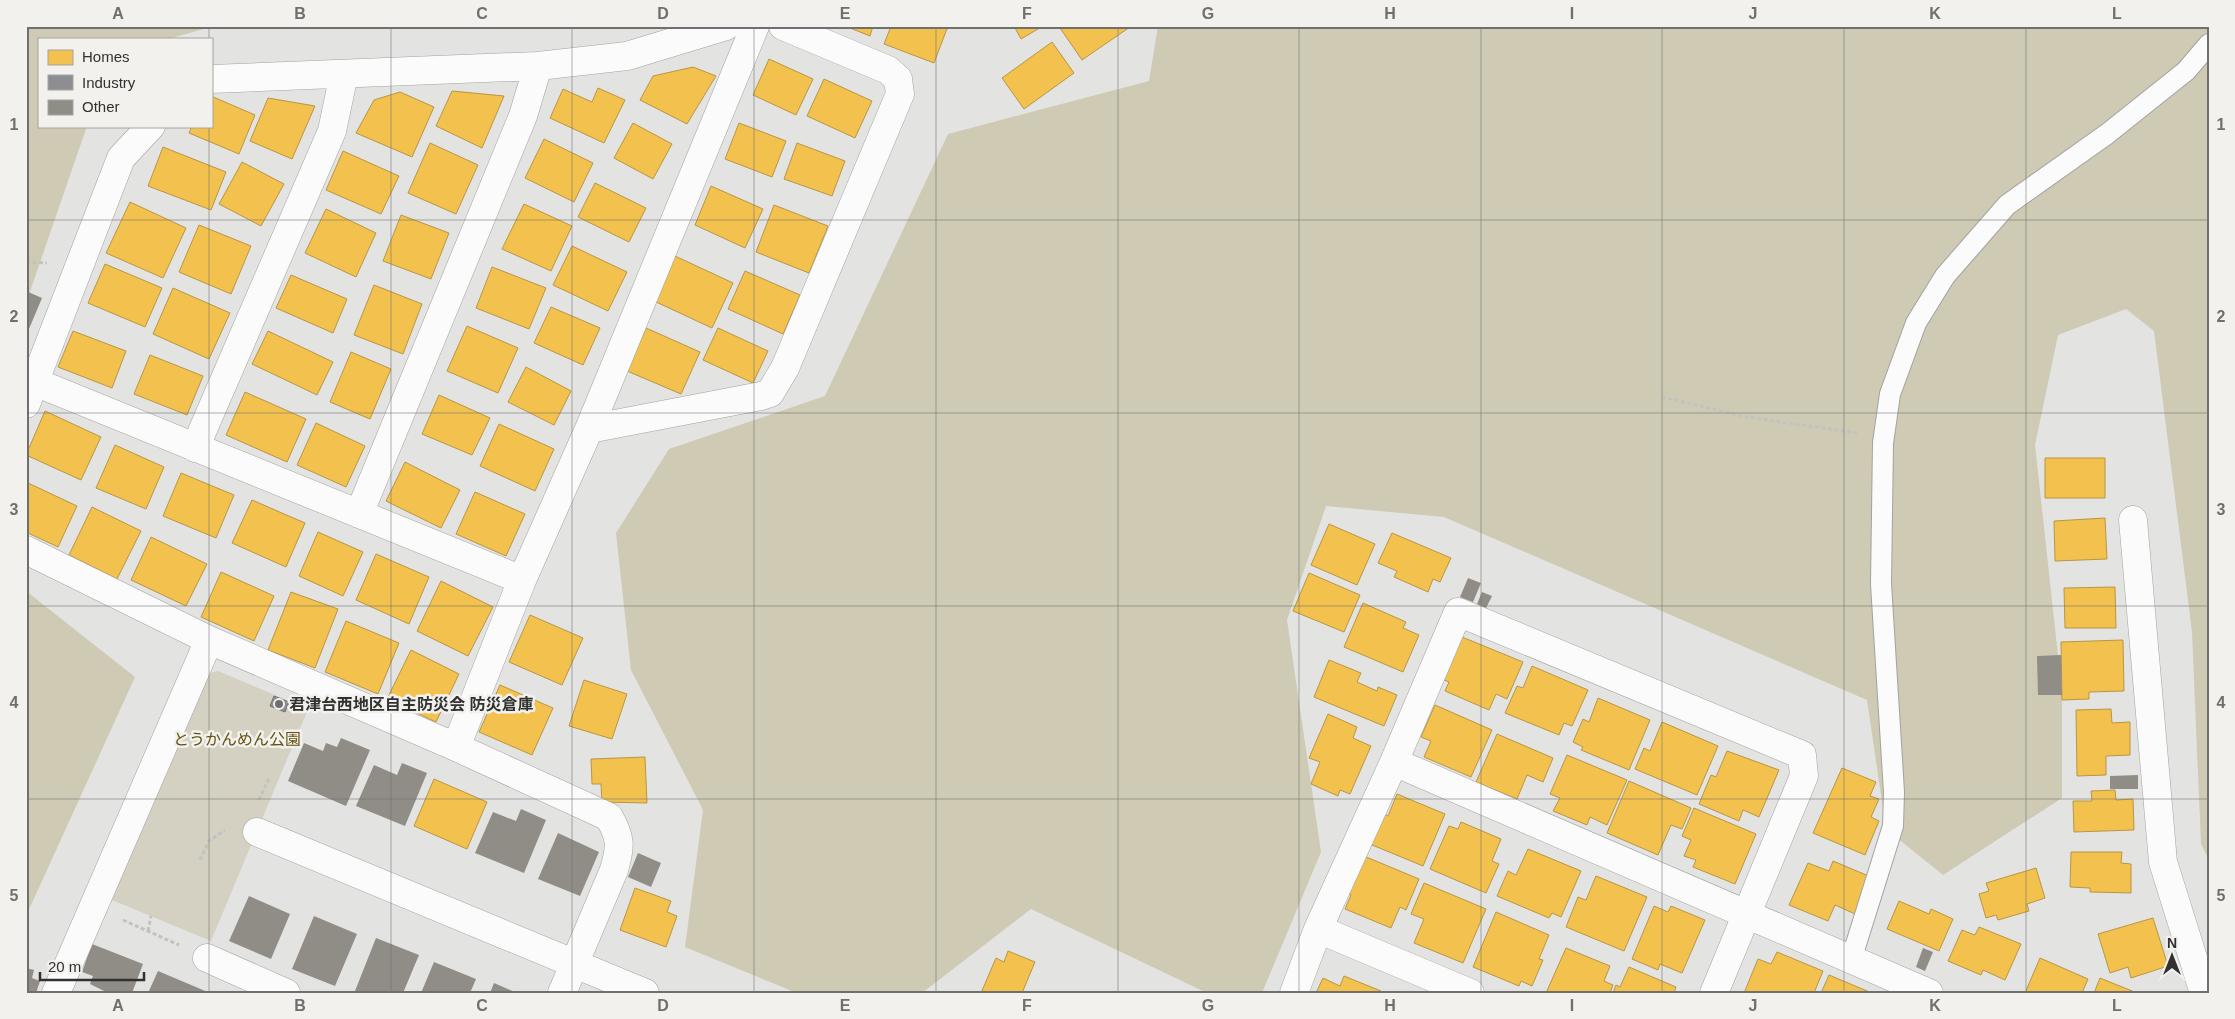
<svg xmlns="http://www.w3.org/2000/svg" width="2235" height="1019" font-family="Arial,'Noto Sans JP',sans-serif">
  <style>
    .green { fill: #d4d0c2 }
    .forest { fill: #cfcab3 }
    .homes { fill: #f2c14e; stroke: #b89645 }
    .industry { fill: #8d8d92; stroke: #717175 }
    .building { fill: #8f8d86 }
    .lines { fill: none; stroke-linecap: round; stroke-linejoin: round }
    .lane-casing { stroke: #a2a2a1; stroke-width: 22 }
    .street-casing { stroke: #a2a2a1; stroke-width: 29 }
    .path { stroke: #c2c2c1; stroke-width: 3; stroke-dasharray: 4 2.5; stroke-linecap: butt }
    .lane { stroke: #fbfbfb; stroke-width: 20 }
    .street { stroke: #fbfbfb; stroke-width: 28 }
    .grid { fill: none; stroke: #6f6f6e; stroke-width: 1; stroke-opacity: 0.55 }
    .poi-dot { fill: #6f6f6e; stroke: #f2f1ee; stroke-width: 2 }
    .labels { text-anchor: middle; stroke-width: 5; stroke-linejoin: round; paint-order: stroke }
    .poi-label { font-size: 16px; font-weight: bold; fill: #313130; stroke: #f2f1ee; text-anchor: start }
    .park-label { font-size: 16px; fill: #63530e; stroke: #f2f1ee }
    .neatline { fill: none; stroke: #6f6f6e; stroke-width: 2 }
    .grid-label { font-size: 16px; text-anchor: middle; font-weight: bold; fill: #6f6f6e }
  </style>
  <rect width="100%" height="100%" fill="#e3e3e2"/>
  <path class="green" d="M218 671 308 709 211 941 112 900 205 674Z"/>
  <path class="forest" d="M26 26H214L168 39H39V126H87L26 303Z
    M1158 26H2209V860L2201 844 2192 632 2154 331 2126 309 2058 335 2035 445 2062 692V798L1943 875 1886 829 1867 700 1444 517 1326 506 1287 620 1321 852 1262 993H1207L1031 909 922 993H797L685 947 703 810 631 670 616 533 669 449 825 396 948 134 1149 81Z
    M26 591 135 677 26 916Z"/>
  <path class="homes" d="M845 26H873L870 36Z
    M891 26H948L934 63 884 44Z
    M1014 26H1043L1021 39Z
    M1063 26H1129L1130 27 1082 60 1060 28Z
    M1052 42 1074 73 1024 109 1002 78Z
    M769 59 813 79 796 115 753 95Z
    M693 67 716 76 687 124 640 100 653 76Z
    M824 79 872 101 855 138 807 116Z
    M598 88 625 100 604 143 550 118 563 89 592 102Z
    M452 91 504 96 482 148 436 126Z
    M400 92 434 107 412 157 356 133 374 100Z
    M211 96 255 115 239 154 189 133 192 126H211Z
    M268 98 315 106 292 159 250 141Z
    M633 123 672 144 653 179 614 158Z
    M739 123 786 141 772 177 725 159Z
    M544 139 593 163 574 202 525 178Z
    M430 143 478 165 456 214 408 193Z
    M797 143 845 161 832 196 784 179Z
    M163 147 226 172 211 210 148 186Z
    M343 151 399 176 381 214 326 190Z
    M242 162 284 184 261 226 219 204Z
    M595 183 646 208 629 242 578 217Z
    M711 186 763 209 745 248 695 225Z
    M130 202 186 228 163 278 106 253Z
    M524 204 572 226 551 271 502 249Z
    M774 205 828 226 809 273 756 252Z
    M326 209 376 233 356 277 305 253Z
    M401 215 449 233 431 279 383 261Z
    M199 225 251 246 231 294 179 272Z
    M572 246 627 272 608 311 553 285Z
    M675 256 733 283 712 328 654 301Z
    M105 264 162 288 145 327 88 303Z
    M492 267 546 288 529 329 476 308Z
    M745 271 800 295 783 334 728 309Z
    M291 275 347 299 333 333 276 308Z
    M374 285 422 304 403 354 354 335Z
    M173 288 230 313 209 359 153 334Z
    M551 307 600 328 583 365 534 343Z
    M467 326 518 348 498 393 447 371Z
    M646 328 700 352 681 394 627 371Z
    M718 328 768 351 753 383 703 360Z
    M73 331 126 351 112 388 58 367Z
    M268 331 333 362 317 395 252 364Z
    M351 352 391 369 370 419 330 402Z
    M150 355 203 376 187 415 134 394Z
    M526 367 571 391 554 425 508 402Z
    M245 392 306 419 287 462 226 435Z
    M439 395 490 418 472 455 422 434Z
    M45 411 101 437 81 480 26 455Z
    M316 423 365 446 346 487 297 465Z
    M499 424 554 449 535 491 480 466Z
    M115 445 164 467 146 509 96 488Z
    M2045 458H2105V498H2045Z
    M405 462 460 490 441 528 386 501Z
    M181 473 234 495 216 538 163 516Z
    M26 482 77 506 58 547 26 532Z
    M475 492 525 514 506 556 456 534Z
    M252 500 305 523 286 567 232 543Z
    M92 507 141 531 117 579 69 555Z
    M2105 518 2107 559 2055 561 2054 521Z
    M1329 524 1375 544 1357 585 1311 565Z
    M318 532 363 552 343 596 299 576Z
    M1392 533 1451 558 1440 582 1433 579 1428 592 1394 577 1397 571 1378 563Z
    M151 537 207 564 186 606 131 580Z
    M376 554 429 577 409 624 356 600Z
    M221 572 274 596 254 641 201 617Z
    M1309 573 1360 595 1344 632 1293 611Z
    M441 581 493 607 468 656 417 631Z
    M2115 587 2116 628H2065L2064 588Z
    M291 592 338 609 315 668 268 650Z
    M1363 603 1406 622 1403 628 1419 635 1403 672 1344 647Z
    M530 615 583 638 562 685 509 662Z
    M346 621 399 643 378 694 325 672Z
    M1462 637 1523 662 1507 699 1496 694 1489 710 1445 691 1449 682 1444 680Z
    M2123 640 2124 691 2089 692V699L2062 700 2061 642Z
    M411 650 459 674 436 722 387 699Z
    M1329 660 1361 673 1357 682 1377 691 1378 687 1397 695 1384 726 1314 697Z
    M1532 666 1588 690 1572 726 1564 723 1559 735 1505 713 1517 686 1523 688Z
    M584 680 627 694 612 739 569 726Z
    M500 685 553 708 532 755 479 732Z
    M1598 698 1650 720 1629 770 1581 750 1583 747 1573 742 1583 719 1589 722Z
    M1435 705 1492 730 1471 777 1424 757 1431 741 1421 737Z
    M2111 709 2112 723 2130 722V755L2106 756V775L2077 776 2076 710Z
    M1328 714 1357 727 1353 738 1371 746 1350 794 1340 790 1338 796 1311 784 1320 762 1309 758Z
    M1662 722 1718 746 1697 795 1635 769 1644 748 1650 751Z
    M1497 734 1553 758 1543 782 1527 775 1517 799 1476 782Z
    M1727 751 1779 770 1759 817 1743 810 1739 821 1699 804 1711 775 1716 777Z
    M1567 755 1627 780 1607 825 1590 817 1587 825 1553 811 1560 798 1550 794Z
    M645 757 647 803 602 802 601 784H592L591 759Z
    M1842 768 1876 782 1870 796 1879 799 1871 817 1879 821 1865 855 1813 833Z
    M434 779 487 802 467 849 414 826Z
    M1629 781 1691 808 1682 829 1671 825 1658 855 1607 833Z
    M2115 790 2116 800 2133 799 2134 830 2074 832 2073 801H2092L2091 791Z
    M1397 794 1445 814 1423 866 1365 842 1378 811 1388 816Z
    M1694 808 1756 834 1735 884 1693 867 1696 860 1684 856 1691 840 1682 836Z
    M1461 822 1501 839 1492 861 1499 864 1486 893 1430 869 1449 826 1458 829Z
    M1528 849 1581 871 1561 917 1552 913 1549 918 1497 896 1508 871 1516 875Z
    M2071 852H2122L2121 863 2131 864V893L2090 892V888L2070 887Z
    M1359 854 1419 879 1406 910 1400 907 1391 928 1345 909 1351 895 1343 892Z
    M1833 861 1871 877 1855 914 1835 905 1828 921 1789 905 1808 863 1829 871Z
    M2036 868 2045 898 2027 904 2029 911 1998 920 1996 915 1986 918 1979 894 1989 891 1986 883Z
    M1596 876 1647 897 1624 951 1566 927 1578 897 1586 900Z
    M1424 883 1486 909 1463 963 1414 943 1424 919 1411 914Z
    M635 888 671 901 667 912 677 916 666 947 620 930Z
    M1899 901 1929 914 1931 909 1953 919 1939 951 1887 929Z
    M1654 906 1668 912 1671 906 1705 920 1682 973 1660 964 1658 970 1632 959Z
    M1496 912 1549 935 1539 959 1543 960 1532 986 1521 981 1519 986 1473 967Z
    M2153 918 2168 966 2131 978 2128 967 2110 973 2098 934Z
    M1979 927 2021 944 2005 980 1983 970 1981 975 1948 961 1962 930 1975 935Z
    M1566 948 1610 966 1604 981 1613 985 1610 993H1546Z
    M1008 951 1035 962 1022 993H981L996 958 1004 962Z
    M1777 952 1823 971 1814 993H1744L1758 959 1771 964Z
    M2040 958 2088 979 2082 993H2025Z
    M1629 967 1676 987 1674 993H1613L1616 985 1620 987Z
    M1829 975 1872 993H1821Z
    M1344 976 1381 991 1380 993H1316L1323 978 1340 986Z
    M2100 978 2137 993H2094Z"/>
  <path class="industry" d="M274 696 289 702 285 712 270 706Z"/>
  <path class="building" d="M26 291 42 298 26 336Z
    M1468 578 1481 583 1473 602 1460 597Z
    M1482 592 1492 596 1486 608 1477 604Z
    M2061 655 2062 695H2038L2037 656Z
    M341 738 370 750 346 806 288 781 304 743 323 751 326 743 337 747Z
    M402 763 427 773 405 826 356 806 374 765 397 775Z
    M2138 775V789H2110V776Z
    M521 809 546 820 524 873 475 853 493 812 516 821Z
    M558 833 599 852 580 896 538 879Z
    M638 853 661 863 651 887 628 877Z
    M249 896 290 914 271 959 229 941Z
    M314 916 357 934 335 986 292 969Z
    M376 938 419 955 403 993H360L355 991Z
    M92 944 143 964 132 993H108L90 984 93 976 82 972Z
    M1923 948 1933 952 1925 971 1916 967Z
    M434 962 476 979 470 993H421Z
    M26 968 34 970 32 978 40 981 36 993H26Z
    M158 971 210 993H148Z
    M494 983 517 993H490Z"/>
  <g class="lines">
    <g class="lane-casing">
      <path id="lane" d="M1851 960 1893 826 1894 792 1881 584 1883 443 1890 394 1916 323 1945 276 2007 205 2107 134 2186 71 2209 44"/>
    </g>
    <g class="street-casing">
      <path id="street" d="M211 79 538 66 627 56 726 26
        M35 382 522 580
        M26 404 121 158 151 126
        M589 429 761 396 770 393 785 368 900 94 898 79 888 70 783 26
        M195 448 332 131 344 74
        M359 514 523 116 538 66
        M2133 520 2163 862 2204 993
        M26 550 209 640 456 747 609 817C621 838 621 846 614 870L562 993
        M456 747 522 580 589 429 755 26
        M1394 762 1929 993
        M257 832 645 993
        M1318 929 1470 993
        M207 958 286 993
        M56 993 209 640
        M1294 993 1318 929 1394 762 1458 612 1802 755 1804 776 1714 993"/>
    </g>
    <path class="path" d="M26 262 47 263
      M1662 397 1747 417 1857 433
      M259 800 269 778
      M200 860 209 841 225 830
      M123 920 179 945
      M148 931 151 916"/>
    <use href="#lane" class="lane"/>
    <use href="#street" class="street"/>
  </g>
  <path class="grid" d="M209 26V39M391 26V993M572 26V993M754 26V993M936 26V993M1118 26V993M1299 26V993M1481 26V993M1662 26V993M1844 26V993M2026 26V993M209 126V993M26 220H2209M26 413H2209M26 606H2209M26 799H2209"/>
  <circle class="poi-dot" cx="279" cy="704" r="5"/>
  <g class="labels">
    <g class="poi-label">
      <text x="289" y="710">君津台西地区自主防災会 防災倉庫</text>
    </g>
    <g class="park-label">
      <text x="237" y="745">とうかんめん公園</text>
    </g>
  </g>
  <rect width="2235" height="1019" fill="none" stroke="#f2f1ee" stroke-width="55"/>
  <rect x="38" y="38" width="175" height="90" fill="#f2f1ee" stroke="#a5a4a2"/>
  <rect x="48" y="50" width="25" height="15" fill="#f2c14e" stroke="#a5a4a2"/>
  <text x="82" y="62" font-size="15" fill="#313130">Homes</text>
  <rect x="48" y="75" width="25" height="15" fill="#8d8d92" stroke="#a5a4a2"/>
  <text x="82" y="88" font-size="15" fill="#313130">Industry</text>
  <rect x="48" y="100" width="25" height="15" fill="#8f8d86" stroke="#a5a4a2"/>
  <text x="82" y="112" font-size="15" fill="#313130">Other</text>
  <g transform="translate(2172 956)" stroke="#f2f1ee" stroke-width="4" paint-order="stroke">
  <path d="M0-4L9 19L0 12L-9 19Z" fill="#313130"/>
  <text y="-8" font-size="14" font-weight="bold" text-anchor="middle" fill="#313130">N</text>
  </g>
  <path d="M40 972v8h104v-8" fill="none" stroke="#313130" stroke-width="2.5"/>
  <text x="48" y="972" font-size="15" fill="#313130" stroke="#f2f1ee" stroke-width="4" paint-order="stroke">20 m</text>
  <rect x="28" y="28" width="2180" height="964" class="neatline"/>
  <g class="grid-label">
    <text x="118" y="19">A</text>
    <text x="300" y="19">B</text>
    <text x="482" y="19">C</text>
    <text x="663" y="19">D</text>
    <text x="845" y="19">E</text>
    <text x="1027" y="19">F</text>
    <text x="1208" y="19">G</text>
    <text x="1390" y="19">H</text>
    <text x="1572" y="19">I</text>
    <text x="1753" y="19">J</text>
    <text x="1935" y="19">K</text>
    <text x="2117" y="19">L</text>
    <text x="14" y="130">1</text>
    <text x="2221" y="130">1</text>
    <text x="14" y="322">2</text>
    <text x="2221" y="322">2</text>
    <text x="14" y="515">3</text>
    <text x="2221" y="515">3</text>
    <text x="14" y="708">4</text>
    <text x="2221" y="708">4</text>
    <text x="14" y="901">5</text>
    <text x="2221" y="901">5</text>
    <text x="118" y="1011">A</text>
    <text x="300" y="1011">B</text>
    <text x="482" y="1011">C</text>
    <text x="663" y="1011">D</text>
    <text x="845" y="1011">E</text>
    <text x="1027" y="1011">F</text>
    <text x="1208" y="1011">G</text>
    <text x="1390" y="1011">H</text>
    <text x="1572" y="1011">I</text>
    <text x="1753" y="1011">J</text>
    <text x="1935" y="1011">K</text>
    <text x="2117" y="1011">L</text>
  </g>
</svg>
